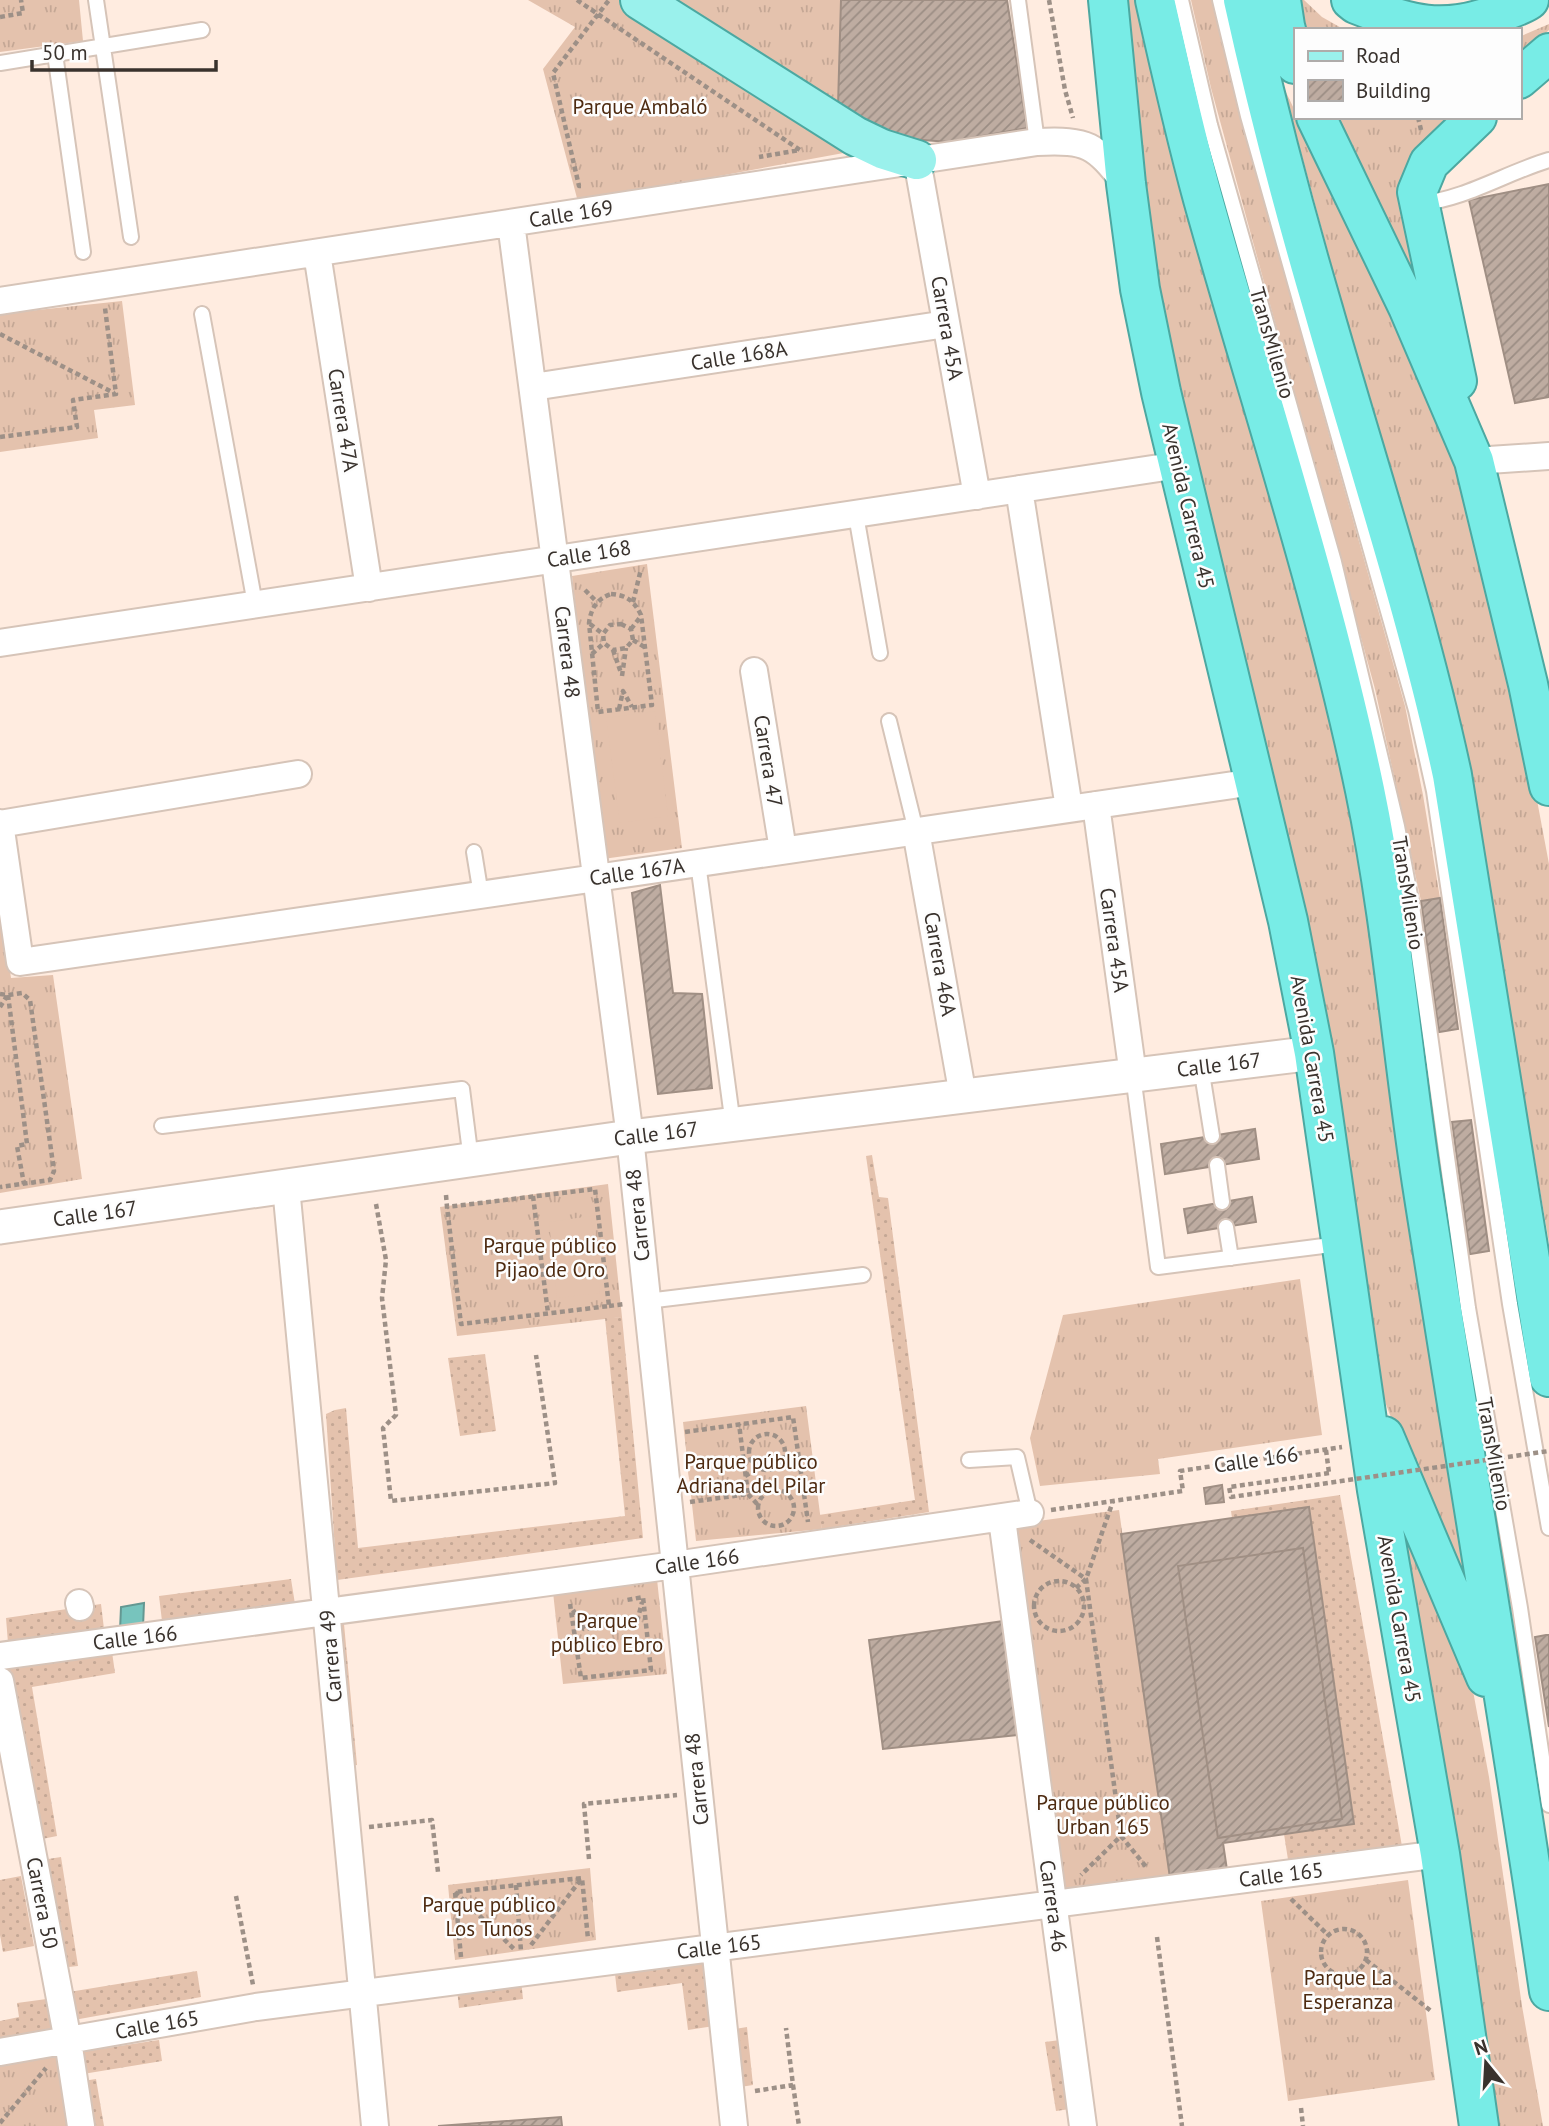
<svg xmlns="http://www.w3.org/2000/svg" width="1549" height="2126" font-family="'PT Sans',sans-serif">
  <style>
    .grass { fill: url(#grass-tufts) }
    .garden { fill: url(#garden-dots) }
    .pitch { fill: #e4c2ad }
    .water { fill: #77c4bd; stroke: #649892; stroke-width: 2 }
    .building { fill: url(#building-hatch); stroke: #a08f84; stroke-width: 2; fill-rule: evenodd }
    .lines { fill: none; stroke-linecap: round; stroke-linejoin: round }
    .service-casing { stroke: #d6c4b8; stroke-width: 18 }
    .minor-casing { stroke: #d6c4b8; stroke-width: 30 }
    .tertiary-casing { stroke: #d6c4b8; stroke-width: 37 }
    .primary-casing { stroke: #4ca8a1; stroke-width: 42 }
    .trunk-casing { stroke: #4ca8a1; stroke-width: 42 }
    .path { stroke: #9d9087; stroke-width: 4.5; stroke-dasharray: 5 3.5; stroke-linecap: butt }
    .service { stroke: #fff; stroke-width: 14 }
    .minor { stroke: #fff; stroke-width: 26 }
    .tertiary { stroke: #fff; stroke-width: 33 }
    .primary { stroke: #9af1ec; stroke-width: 38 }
    .trunk { stroke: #78ece6; stroke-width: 38 }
    .path-bridge { stroke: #9d9087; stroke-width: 4.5; stroke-dasharray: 5 3.5; stroke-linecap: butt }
    .labels { text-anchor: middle; stroke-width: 5; stroke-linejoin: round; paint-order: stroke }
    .park-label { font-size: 21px; fill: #4e2b11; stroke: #fdfdfd }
    .street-label { font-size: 21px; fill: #39322d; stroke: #fdfdfd }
  </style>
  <defs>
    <pattern id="grass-tufts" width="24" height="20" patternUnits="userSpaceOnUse" patternTransform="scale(1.75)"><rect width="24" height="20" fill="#e4c2ad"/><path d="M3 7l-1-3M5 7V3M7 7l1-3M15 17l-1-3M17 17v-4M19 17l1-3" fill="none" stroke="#c4a795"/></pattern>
    <pattern id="garden-dots" width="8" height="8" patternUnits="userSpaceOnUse" patternTransform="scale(1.75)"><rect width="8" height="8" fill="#e4c2ad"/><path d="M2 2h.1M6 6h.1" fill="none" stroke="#c4a795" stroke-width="1.8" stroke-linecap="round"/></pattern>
    <pattern id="building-hatch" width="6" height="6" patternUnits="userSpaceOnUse" patternTransform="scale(1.75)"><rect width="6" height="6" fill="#beaca1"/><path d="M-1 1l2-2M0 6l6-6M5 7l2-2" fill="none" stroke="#9b8d84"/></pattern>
  </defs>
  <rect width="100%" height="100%" fill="#ffece0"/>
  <path class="grass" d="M0 0H79L83 41 0 52Z
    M528 0H627L849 152 578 202 543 69 575 27Z
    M665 0H841L838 106Z
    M1122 0H1141L1237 382 1322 686 1346 790 1370 939 1413 1238 1471 1600 1428 1516 1384 1399 1350 1179 1153 305Z
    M1191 0H1213L1258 180 1405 706 1423 795 1440 898 1421 901 1375 689 1211 88Z
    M1296 0H1304L1322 17 1345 30H1302Z
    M1549 24V30L1519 58V37Z
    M1283 86 1295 111V117H1298L1453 446 1521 715 1549 864V1243L1461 728 1407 526 1339 293Z
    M1332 117H1458L1400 200 1422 310Z
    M122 301 135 405 94 410 98 438 0 452V314Z
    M647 564 682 848 603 859 572 576Z
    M0 899 11 978 53 975 82 1179 0 1193Z
    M608 1184 622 1317 457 1336 440 1207Z
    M1300 1279 1322 1435 1158 1459 1160 1474 1040 1486 1030 1438 1063 1315Z
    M806 1406 822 1529 696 1541 683 1422Z
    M1392 1493 1468 1664 1489 1777 1522 2006 1543 2126H1491Z
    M1119 1510 1172 1884 1056 1899 1008 1525Z
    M657 1579 667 1674 563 1684 553 1592Z
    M590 1868 596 1940 455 1960 448 1885Z
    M1408 1880 1435 2080 1288 2101 1261 1901Z
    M59 2052 69 2126H0V2062Z"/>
  <path class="garden" d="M872 1155 879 1197 888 1198 929 1512 822 1529 819 1515 915 1500 866 1156Z
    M622 1317 643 1538 337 1580 326 1414 335 1410 346 1408 358 1548 625 1516 605 1318Z
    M485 1354 496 1431 460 1436 448 1358Z
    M1340 1495 1403 1852 1289 1866 1284 1834 1309 1507 1232 1518 1231 1511Z
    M291 1579 295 1604 162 1621 159 1596Z
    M505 1600 344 1624 357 1765 349 1766 332 1618Z
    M101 1604 104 1629 8 1643 6 1618Z
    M112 1652 115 1673 32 1687 57 1836 37 1840 9 1669Z
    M61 1857 78 1966 59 1968 42 1860Z
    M21 1876 34 1946 3 1952 0 1935V1880Z
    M704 1953 714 2026 688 2030 682 1983 617 1992 614 1965Z
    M197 1971 201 1997 74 2020 69 1992Z
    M521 1980 523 1999 459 2008 457 1989Z
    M54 1998 59 2035 0 2047V2021L19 2017 17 2003Z
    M747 2027 753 2085 734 2088 729 2030Z
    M159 2040 162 2061 83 2074 80 2052Z
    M1060 2040 1070 2109 1056 2111 1045 2042Z
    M96 2079 104 2126H90L83 2081Z"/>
  <path class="pitch" d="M655 711 668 816 620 823 606 718Z
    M591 1216 600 1293 557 1298 549 1222Z
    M737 1448 741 1472 689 1479 686 1455Z
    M642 1637 645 1667 586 1675 582 1645Z"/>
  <path class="water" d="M144 1603 143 1627 120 1631 121 1607Z"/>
  <path class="building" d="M841 0H1007L1027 128 949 142 897 138 838 106Z
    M1549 184V397L1515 403 1469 200Z
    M660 885 673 993 702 994 712 1088 658 1094 632 893Z
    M1440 898 1458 1029 1439 1032 1421 901Z
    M1471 1120 1489 1251 1470 1254 1452 1122Z
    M1255 1129 1259 1159 1165 1174 1161 1144Z
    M1252 1197 1256 1222 1188 1233 1184 1209Z
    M1222 1485 1224 1502 1206 1504 1204 1488Z
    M1309 1507 1354 1824 1223 1843 1227 1870 1170 1878 1121 1534ZM1303 1548 1342 1819 1218 1838 1178 1566Z
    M1303 1548 1342 1819 1218 1838 1178 1566Z
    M1004 1621 1018 1735 883 1749 869 1640Z
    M1546 1635H1549V1727L1535 1637Z
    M561 2117 562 2126H438Z"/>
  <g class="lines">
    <g class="service-casing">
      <path id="service" d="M96 0 131 237
        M1018 0 1037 142
        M1181 0 1210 125 1334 562 1397 826 1412 906 1468 1308 1520 1608 1549 1805
        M1220 0 1248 116 1416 710 1434 791 1510 1304 1549 1528
        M55 54 83 252
        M0 63 202 30
        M1422 203C1463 200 1508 172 1549 160
        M202 314 255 604
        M856 515 880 653
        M889 721 916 831
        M474 852 481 895
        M698 863 733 1125
        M1201 1067 1212 1136
        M1133 1075 1158 1267 1339 1244
        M162 1126 462 1089 471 1160
        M1217 1165 1222 1202
        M1226 1227 1231 1258
        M647 1301 863 1275
        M969 1460 1017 1457 1030 1513"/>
    </g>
    <g class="minor-casing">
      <path id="minor" d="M917 160 977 496
        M511 223 630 1137 734 2126
        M317 253 369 588
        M0 301 1037 142C1089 140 1094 144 1126 184
        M533 387 946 324
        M1474 461 1549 456
        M1019 489 1069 808
        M0 643 1179 465
        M754 671 783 850
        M1096 805 1133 1075
        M0 823 20 962 1254 782
        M0 824 298 774
        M916 831 963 1096
        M286 1187 375 2126
        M1002 1519 1083 2126
        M79 1603 80 1607
        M0 1656 675 1565 1030 1513
        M0 1681 68 2041 81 2126
        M0 2052 256 2007 1440 1854"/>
    </g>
    <g class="tertiary-casing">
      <path id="tertiary" d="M0 1227 630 1137 1314 1053"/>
    </g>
    <g class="primary-casing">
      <path id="primary" d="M640 0 855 136 882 149 917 160"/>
    </g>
    <g class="trunk-casing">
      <path id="trunk" d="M1108 0 1126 184 1140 289 1161 392 1288 921 1314 1053 1377 1490 1440 1854 1479 2126
        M1155 0C1170 67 1185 133 1203 199 1258 396 1323 589 1365 790 1392 920 1402 1053 1422 1184 1464 1453 1510 1722 1549 1991
        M1243 0C1266 104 1293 207 1323 309 1367 464 1418 617 1452 775L1549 1377
        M1281 0 1285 26 1295 64
        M1351 0 1356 4C1409 25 1444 35 1499 13 1509 9 1520 6 1529 0
        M1519 79 1549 53
        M1316 117 1408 307 1474 461 1528 684 1549 786
        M1457 381 1417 192 1429 163 1477 117
        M1384 1436 1486 1677"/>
    </g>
    <path class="path" d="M577 0 800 150 759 157
      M1049 0 1065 90 1073 118
      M0 17 23 13 21 0
      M1418 117 1421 130
      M581 186H579L553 73 609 0
      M0 334 114 393
      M0 437 77 427 73 400 116 394 105 308
      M585 590 597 602
      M611 594C627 595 634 601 641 615L652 705 598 712 589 623C591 608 597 599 611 594Z
      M633 602 641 569
      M590 624 603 634
      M621 624 631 629 633 640 626 648 613 650 604 643 603 634 610 625Z
      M631 629 641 616
      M633 640 646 648
      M613 650 621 673
      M592 654 604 643
      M622 676 626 648
      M619 709 623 691 632 707
      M0 994 8 995 22 993 30 1000 54 1171 50 1180 0 1187
      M8 995 27 1144 17 1146 24 1184
      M0 1007 7 996
      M446 1195 447 1207 461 1324 609 1306 595 1189 447 1207
      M533 1196 548 1313
      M376 1204 386 1260 382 1298 396 1415 383 1428 391 1501 555 1483 536 1355
      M609 1306 625 1304
      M685 1432 793 1417 808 1522
      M749 1452a18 18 0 1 1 36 0a18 18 0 1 1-36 0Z
      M1326 1450 1329 1473
      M745 1476 759 1468
      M758 1508a18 18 0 1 1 36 0a18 18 0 1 1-36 0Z
      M748 1494 758 1505
      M690 1502 748 1494 739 1424
      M1051 1510 1183 1491 1180 1471 1342 1447
      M1030 1540 1086 1579 1121 1836 1081 1875
      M1034 1606a25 25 0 1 1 50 0a25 25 0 1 1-50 0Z
      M1076 1588 1086 1579 1113 1501
      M570 1604 581 1678 651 1670 643 1597 627 1600
      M573 1610 584 1629 637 1622 642 1602
      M369 1827 432 1820 438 1872
      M1121 1836 1147 1868
      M589 1859 584 1804 677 1795
      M516 1885 521 1951
      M455 1892 514 1949
      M236 1896 253 1985
      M1291 1899 1328 1935
      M1321 1952a23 23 0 1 1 46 0a23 23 0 1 1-46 0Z
      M1157 1937 1182 2126
      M531 1945 582 1878
      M461 1957 455 1892 582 1878 588 1939
      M1366 1960 1431 2011
      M793 2085 799 2126
      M755 2091 793 2085 786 2028
      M1301 2108 1303 2126
      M0 2123 46 2068"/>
    <use href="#service" class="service"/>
    <use href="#minor" class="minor"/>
    <use href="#tertiary" class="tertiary"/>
    <use href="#primary" class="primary"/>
    <use href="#trunk" class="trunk"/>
    <path class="path-bridge" d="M1329 1473 1229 1487 1231 1497 1549 1451"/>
  </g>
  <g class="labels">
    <g class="park-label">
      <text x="640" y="114">Parque Ambaló</text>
      <text x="550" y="1253">Parque público<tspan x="550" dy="24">Pijao de Oro</tspan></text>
      <text x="751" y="1469">Parque público<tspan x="751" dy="24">Adriana del Pilar</tspan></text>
      <text x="607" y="1628">Parque<tspan x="607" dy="24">público Ebro</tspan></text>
      <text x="1103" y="1810">Parque público<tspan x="1103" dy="24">Urban 165</tspan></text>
      <text x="489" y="1912">Parque público<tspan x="489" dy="24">Los Tunos</tspan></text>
      <text x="1348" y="1985">Parque La<tspan x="1348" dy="24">Esperanza</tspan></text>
    </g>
    <g class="street-label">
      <text transform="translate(571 214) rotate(-9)" y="7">Calle 169</text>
      <text transform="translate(947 328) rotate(80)" y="7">Carrera 45A</text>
      <text transform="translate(1272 343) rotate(74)" y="7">TransMilenio</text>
      <text transform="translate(739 356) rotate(-9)" y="7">Calle 168A</text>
      <text transform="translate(343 420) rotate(81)" y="7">Carrera 47A</text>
      <text transform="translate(1188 506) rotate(77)" y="7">Avenida Carrera 45</text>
      <text transform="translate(589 554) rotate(-9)" y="7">Calle 168</text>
      <text transform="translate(567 652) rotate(83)" y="7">Carrera 48</text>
      <text transform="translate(768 761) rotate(81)" y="7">Carrera 47</text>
      <text transform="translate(637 872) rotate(-8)" y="7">Calle 167A</text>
      <text transform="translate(1408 893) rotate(81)" y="7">TransMilenio</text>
      <text transform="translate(1114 940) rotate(82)" y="7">Carrera 45A</text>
      <text transform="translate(940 964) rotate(80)" y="7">Carrera 46A</text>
      <text transform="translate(1312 1059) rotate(80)" y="7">Avenida Carrera 45</text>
      <text transform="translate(1219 1065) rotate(-7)" y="7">Calle 167</text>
      <text transform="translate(656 1134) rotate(-7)" y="7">Calle 167</text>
      <text transform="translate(95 1214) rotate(-8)" y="7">Calle 167</text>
      <text transform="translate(638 1215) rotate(-96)" y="7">Carrera 48</text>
      <text transform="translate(1494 1454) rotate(80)" y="7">TransMilenio</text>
      <text transform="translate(1256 1460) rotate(-8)" y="7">Calle 166</text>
      <text transform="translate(697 1562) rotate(-8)" y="7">Calle 166</text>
      <text transform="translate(1399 1619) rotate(80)" y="7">Avenida Carrera 45</text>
      <text transform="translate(135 1638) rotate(-7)" y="7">Calle 166</text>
      <text transform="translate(331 1656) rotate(-95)" y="7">Carrera 49</text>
      <text transform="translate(697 1779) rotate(-96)" y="7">Carrera 48</text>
      <text transform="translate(1281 1875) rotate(-7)" y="7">Calle 165</text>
      <text transform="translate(42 1903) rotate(79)" y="7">Carrera 50</text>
      <text transform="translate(1053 1906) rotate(82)" y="7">Carrera 46</text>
      <text transform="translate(719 1947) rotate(-7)" y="7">Calle 165</text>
      <text transform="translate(157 2025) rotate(-10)" y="7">Calle 165</text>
    </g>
  </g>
  <rect x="1294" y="28" width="228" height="91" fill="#fdfdfd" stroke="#afacaa" stroke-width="2"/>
  <rect x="1308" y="51" width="35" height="10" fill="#9af1ec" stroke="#afacaa" stroke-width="2"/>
  <text x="1356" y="63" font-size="21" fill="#39322d">Road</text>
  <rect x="1308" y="80" width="35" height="21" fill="url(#building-hatch)" stroke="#afacaa" stroke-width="2"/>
  <text x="1356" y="98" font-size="21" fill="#39322d">Building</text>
  <g transform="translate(1486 2063) rotate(342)" stroke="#fdfdfd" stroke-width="5" paint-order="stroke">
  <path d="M0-5L12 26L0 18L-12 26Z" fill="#39322d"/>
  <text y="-10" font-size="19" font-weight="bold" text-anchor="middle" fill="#39322d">N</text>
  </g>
  <path d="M32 60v10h184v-10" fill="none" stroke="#39322d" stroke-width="3.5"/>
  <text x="42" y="60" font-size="21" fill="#39322d" stroke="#fdfdfd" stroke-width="5" paint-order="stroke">50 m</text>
</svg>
